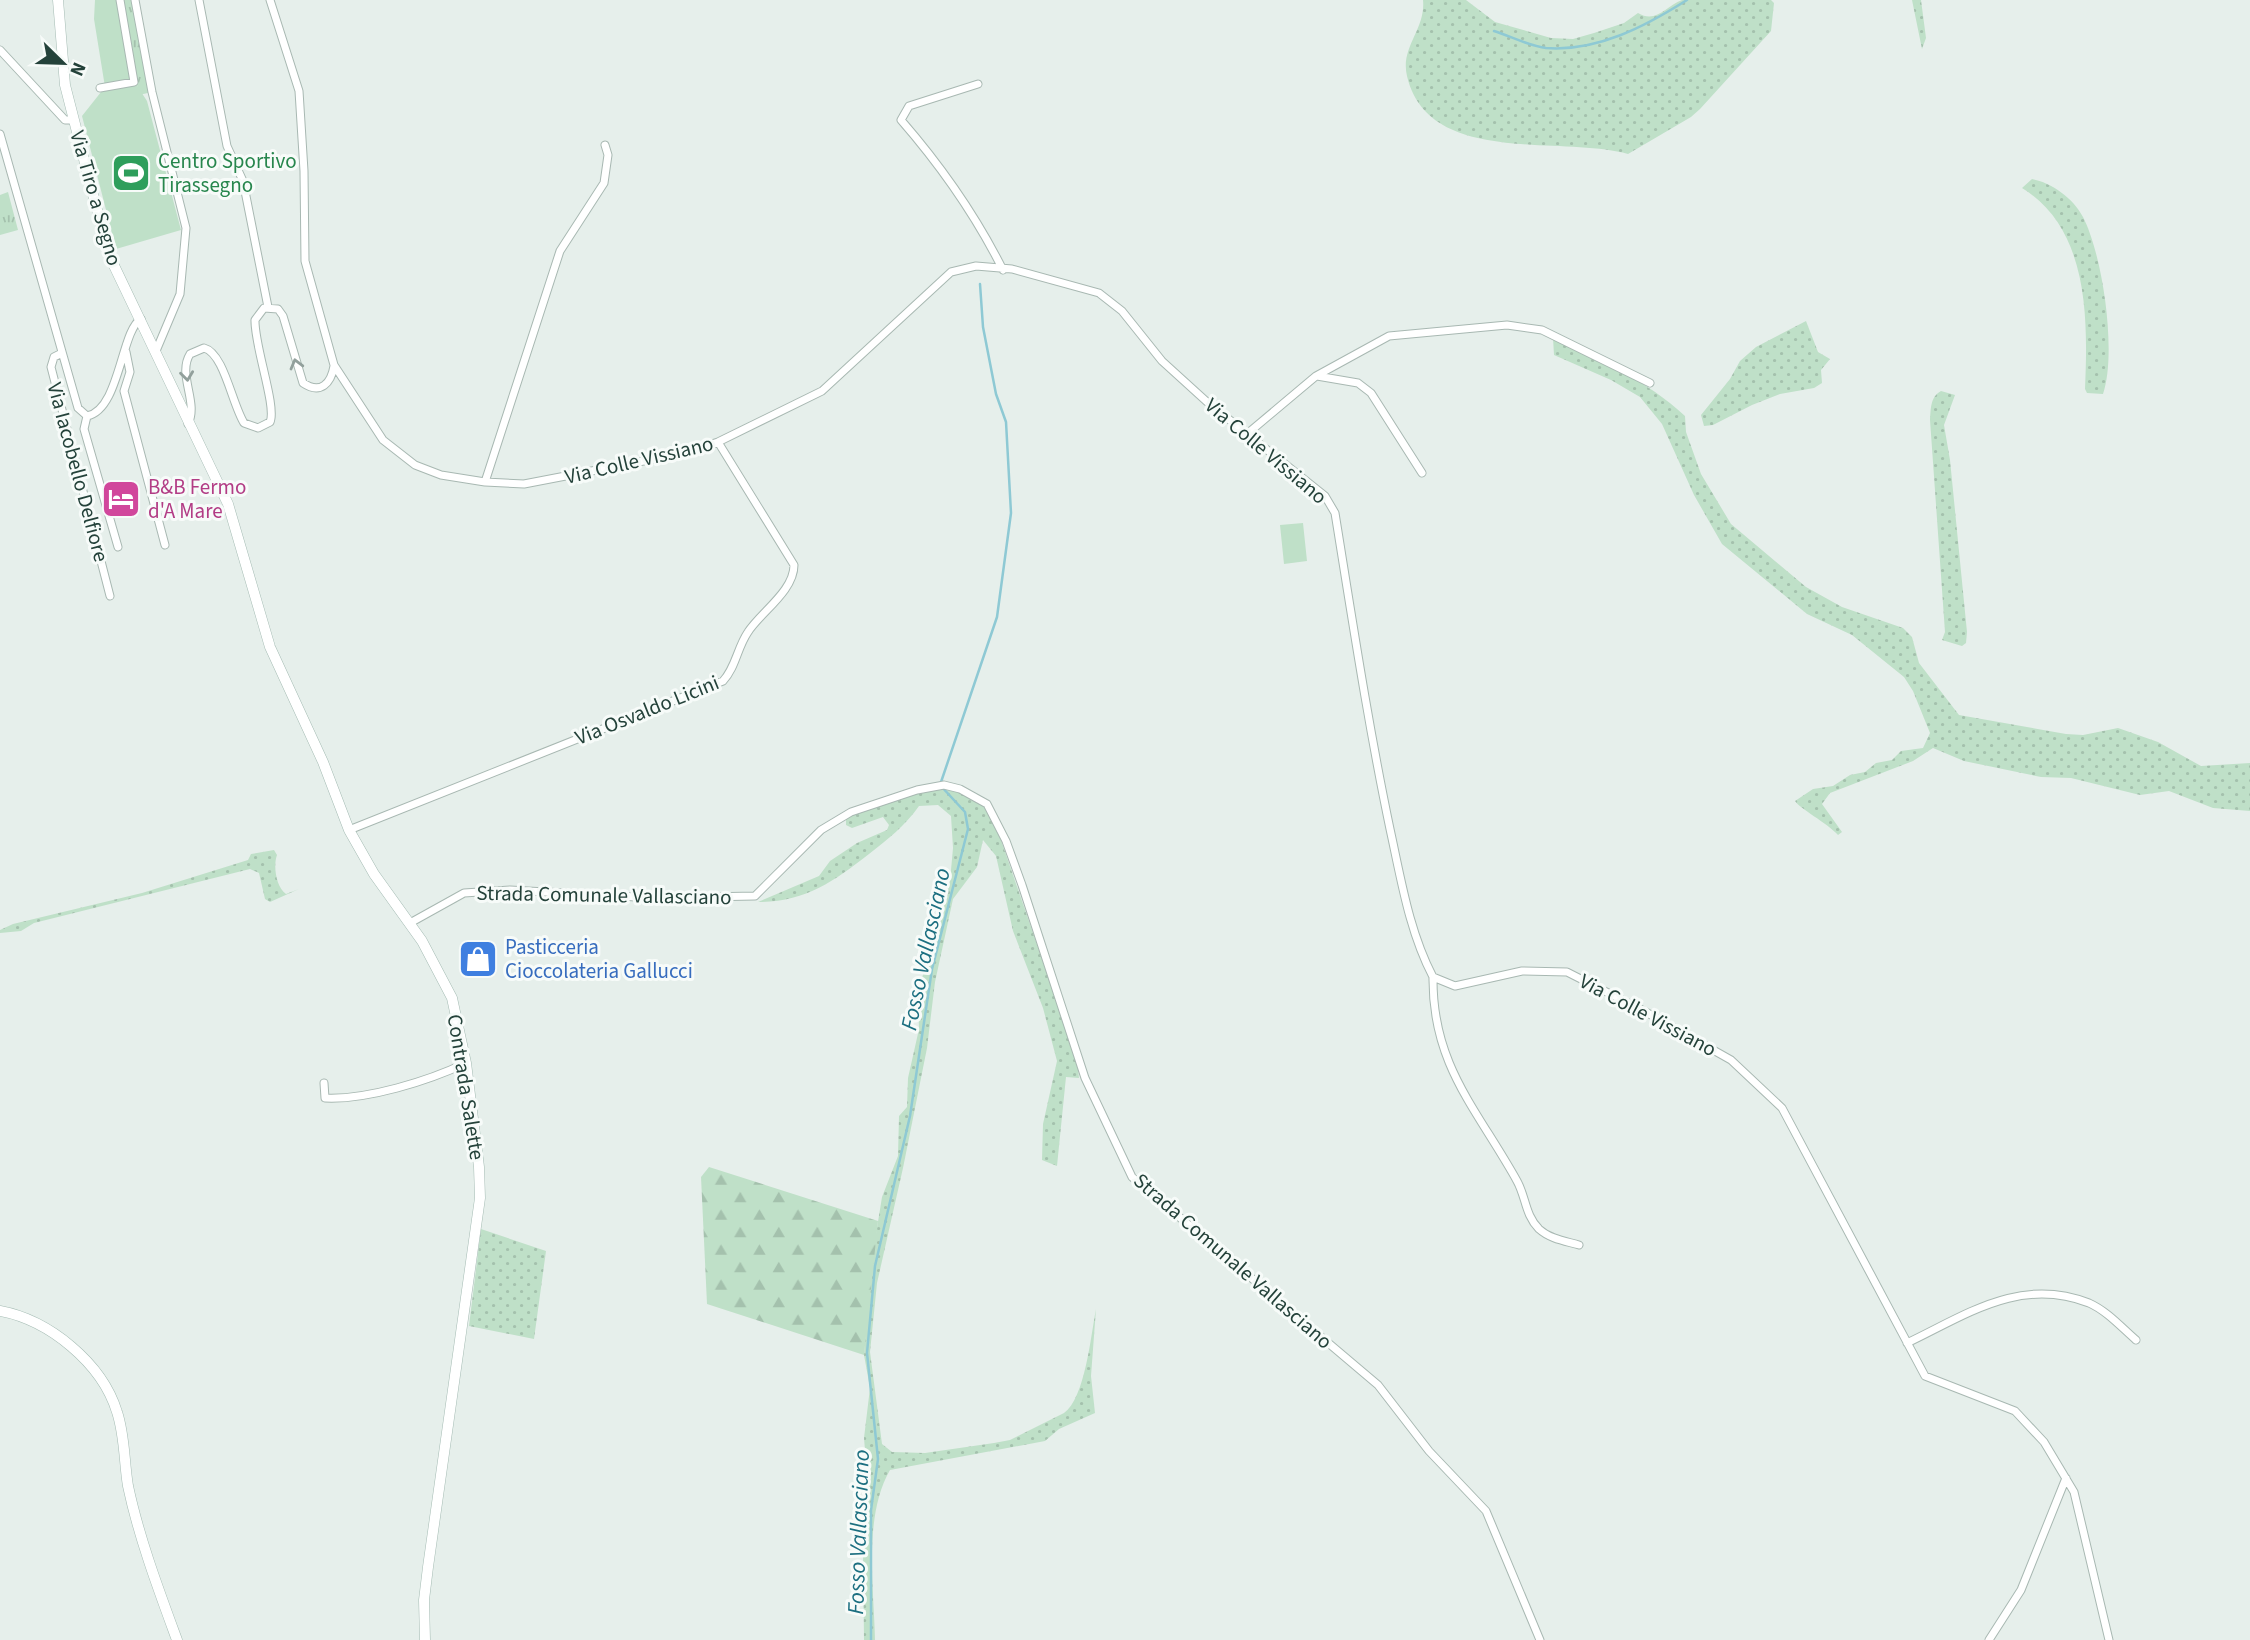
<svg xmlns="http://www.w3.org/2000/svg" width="2250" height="1640" font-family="'Source Sans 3',sans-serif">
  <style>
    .grass { fill: url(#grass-dots) }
    .forest { fill: url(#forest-firs) }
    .park { fill: url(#park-tufts) }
    .garden { fill: #bfe0c8 }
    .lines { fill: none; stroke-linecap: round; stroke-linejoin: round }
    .stream { stroke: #8ec9d4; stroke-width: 2.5 }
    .street-casing { stroke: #a8b8b2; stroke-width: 9 }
    .secondary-casing { stroke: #a4bbb3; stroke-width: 11 }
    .street { stroke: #fff; stroke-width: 7 }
    .secondary { stroke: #fff; stroke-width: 10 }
    .oneway { stroke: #92a09c }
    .labels { text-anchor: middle; stroke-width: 6; stroke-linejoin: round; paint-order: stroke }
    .leisure-label { font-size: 21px; fill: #27864d; stroke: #f7fbf9; text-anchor: start }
    .street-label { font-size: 21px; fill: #24423a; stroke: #f7fbf9 }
    .hotel-label { font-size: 21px; fill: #b23c85; stroke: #f7fbf9; text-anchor: start }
    .shop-label { font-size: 21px; fill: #366cbe; stroke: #f7fbf9; text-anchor: start }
    .water-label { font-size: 23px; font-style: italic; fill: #1c6f80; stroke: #f7fbf9 }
  </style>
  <defs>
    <pattern id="grass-dots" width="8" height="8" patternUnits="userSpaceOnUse" patternTransform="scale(1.75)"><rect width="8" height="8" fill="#bfe0c8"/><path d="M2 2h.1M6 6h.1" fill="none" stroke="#a4c1ad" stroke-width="1.8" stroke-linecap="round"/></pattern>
    <pattern id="forest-firs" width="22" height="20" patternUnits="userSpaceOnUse" patternTransform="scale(1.75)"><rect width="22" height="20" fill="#bfe0c8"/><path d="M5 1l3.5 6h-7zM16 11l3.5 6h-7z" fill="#a4c1ad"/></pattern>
    <pattern id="park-tufts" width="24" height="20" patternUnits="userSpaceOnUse" patternTransform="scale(1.75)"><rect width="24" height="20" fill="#bfe0c8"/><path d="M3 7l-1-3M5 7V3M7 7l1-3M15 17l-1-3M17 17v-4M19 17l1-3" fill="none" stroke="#a4c1ad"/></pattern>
  </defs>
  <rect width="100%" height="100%" fill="#e6efeb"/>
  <path class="grass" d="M1423 0H1466L1495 22 1551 38 1573 39 1594 33 1624 23 1638 13C1656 24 1666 6 1682 0 1695 0 1754 0 1771 0L1774 3 1771 31 1700 109 1691 117 1628 154C1562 135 1428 167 1407 76 1400 47 1426 29 1423 0Z
    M1912 0H1921L1926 38 1922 49Z
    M2032 179C2052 183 2073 198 2083 217 2103 256 2117 353 2103 394L2087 393 2085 389C2088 319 2089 229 2022 188Z
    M1806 321 1818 352 1830 359 1821 370 1822 383 1814 388 1780 394 1752 405 1713 425 1704 426 1701 415 1730 379 1740 361 1756 347Z
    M1553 338C1599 361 1647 380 1685 416L1686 432 1701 474 1731 524 1806 587 1842 607 1903 628 1912 637 1919 663 1959 715 2066 734 2083 735 2118 728 2158 742 2201 766 2250 763V811L2213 808 2169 791 2140 795 2071 778 2041 777 1964 761 1933 748 1913 761 1830 793 1822 804 1842 832 1838 835C1826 822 1800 809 1795 801L1813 789 1833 786 1850 775 1865 772 1876 763 1892 760 1901 751 1923 748 1930 733 1913 691 1904 677 1852 635 1807 614 1722 544 1694 495 1662 424 1640 397 1611 380 1554 355Z
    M1941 391 1955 395 1944 425 1950 460 1967 632 1966 643 1962 646 1942 640 1945 632 1930 420C1931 409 1930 397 1941 391Z
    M952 789 983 804 1001 840 1077 1061 1079 1078 1066 1077 1057 1166 1042 1160 1043 1124 1057 1061 1043 1008 1013 931 996 856 983 840 977 867 953 899 935 982 927 1048 903 1168 877 1283 870 1352 882 1444 892 1452 925 1453 994 1443 1010 1440 1064 1413C1085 1399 1091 1334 1096 1309L1091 1376 1095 1413 1059 1429 1045 1441 890 1470C863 1517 874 1587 875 1640H864L863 1555 856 1553 864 1528 868 1487 864 1438 870 1388 864 1355 871 1265 882 1197 898 1156 899 1116 907 1107 908 1078 919 1029 918 998 934 922 950 881 953 848 951 816 938 805 919 806C905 826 888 839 869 854 833 882 805 902 758 902L819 876 830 861 857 843 887 830 889 825 883 817 852 828 846 825V817C880 806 915 788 952 789Z
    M274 850 277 855C273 866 276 887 286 894L299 889 270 902 265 899 259 873 250 869 34 923 21 931 0 933V930L13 924 142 893 248 860 251 854Z
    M481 1229 546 1251 534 1339 469 1326Z"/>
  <path class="forest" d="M709 1167 878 1221 864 1355 707 1304 701 1177Z"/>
  <path class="park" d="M120 0H135L152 92 139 95Z
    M8 192 18 230 0 235V195Z"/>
  <path class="garden" d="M95 0H120L134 81 147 101 181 230 116 249 82 116 105 87 94 19Z
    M1303 523 1307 561 1284 564 1280 525Z"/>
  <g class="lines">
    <path class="stream" d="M1494 31C1510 36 1529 46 1546 48 1597 52 1646 26 1687 0
      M871 1640V1510L878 1459 867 1353 875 1266 910 1116 932 969 968 829 965 812 940 785 997 617 1011 513 1006 422 996 394 983 327 980 284"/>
    <g class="street-casing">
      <path id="street" d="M135 0 152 92 186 228 180 294 156 351
        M199 0 227 146 243 181 268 307
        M270 0 299 91 304 171 305 261 334 365 383 440 415 465 441 475 485 482 524 484 680 454 718 442 822 391 951 272 976 266 1012 269 1099 293 1122 311 1162 361 1206 401 1325 496 1335 513C1352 618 1368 724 1390 829 1401 879 1409 931 1433 977L1455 986 1522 971 1567 972 1644 1011 1731 1060 1782 1108 1925 1376 2015 1411 2044 1442 2074 1492 2109 1640
        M0 50 65 120H73
        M978 84 909 106 901 120C941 166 976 216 1003 270
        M100 88 134 82 120 0
        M0 134 78 408 87 416
        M126 352 130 372 124 391 165 545
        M62 353 54 357 51 367 110 596
        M1317 376 1358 383 1371 393 1422 473
        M87 416 84 429 118 547
        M87 416C120 410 121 330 141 319
        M188 424C199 402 177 375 190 354L204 348C224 353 232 404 244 423L258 428 270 422C277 407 254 345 255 320L264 308 278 309 283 316 303 383C321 395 331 383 334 366
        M1247 434 1316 376 1389 336 1507 325 1542 330 1650 383
        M485 482 560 251 604 183 608 155 605 145
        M349 830 723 681C736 667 737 648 748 632 761 612 794 591 794 565L718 442
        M410 923 464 893 510 890 654 898 755 896 821 830 851 812 917 790 944 785 960 789 987 804 1006 841 1022 885 1085 1078 1132 1177 1378 1385 1429 1451 1486 1511 1540 1640
        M1433 977C1432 1065 1477 1109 1517 1181 1526 1197 1525 1215 1539 1229 1550 1239 1565 1241 1579 1245
        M324 1083 325 1098C367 1100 428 1081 466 1063
        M1907 1343C1966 1315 2020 1276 2089 1303 2107 1311 2121 1327 2136 1340
        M1989 1640 2021 1590 2066 1478"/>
    </g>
    <g class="secondary-casing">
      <path id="secondary" d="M58 0 65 85 108 253 228 504 270 647 323 762 349 830 374 874 422 941 452 998 466 1063 479 1167 480 1198 428 1567 424 1600 425 1640
        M0 1311C49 1320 102 1363 117 1412 125 1436 124 1462 128 1486 139 1538 159 1591 177 1640"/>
    </g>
    <use href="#street" class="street"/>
    <use href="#secondary" class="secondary"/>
  </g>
  <defs><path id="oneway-chevron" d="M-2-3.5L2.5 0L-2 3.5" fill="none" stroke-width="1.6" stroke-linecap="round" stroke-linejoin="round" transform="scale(1.75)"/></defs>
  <g class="oneway">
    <use href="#oneway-chevron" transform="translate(296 364) rotate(-105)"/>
    <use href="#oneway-chevron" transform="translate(187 376) rotate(83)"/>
  </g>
  <defs>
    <g id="stadium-square" transform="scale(2.0125)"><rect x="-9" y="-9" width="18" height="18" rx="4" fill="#2e9e5b" stroke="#f7fbf9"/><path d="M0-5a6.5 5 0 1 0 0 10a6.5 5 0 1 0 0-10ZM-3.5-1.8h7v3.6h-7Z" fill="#fff"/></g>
    <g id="hotel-square" transform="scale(2.0125)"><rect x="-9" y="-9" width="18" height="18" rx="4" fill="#d1479c" stroke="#f7fbf9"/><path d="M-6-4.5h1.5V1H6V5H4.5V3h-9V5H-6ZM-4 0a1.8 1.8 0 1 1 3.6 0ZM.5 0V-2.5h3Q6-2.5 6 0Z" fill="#fff"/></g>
    <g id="shop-square" transform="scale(2.0125)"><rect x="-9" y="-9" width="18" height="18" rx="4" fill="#3f7fe0" stroke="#f7fbf9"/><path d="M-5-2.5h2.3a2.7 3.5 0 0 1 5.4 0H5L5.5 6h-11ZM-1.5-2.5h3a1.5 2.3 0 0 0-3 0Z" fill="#fff"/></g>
  </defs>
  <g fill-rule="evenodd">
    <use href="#stadium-square" x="131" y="173"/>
    <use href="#hotel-square" x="121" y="499"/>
    <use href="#shop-square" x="478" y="959"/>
  </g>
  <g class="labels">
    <g class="leisure-label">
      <text x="158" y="168">Centro Sportivo<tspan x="158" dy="24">Tirassegno</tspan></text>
    </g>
    <g class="street-label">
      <text transform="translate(96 198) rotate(74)" y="7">Via Tiro a Segno</text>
      <text transform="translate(1266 451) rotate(40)" y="7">Via Colle Vissiano</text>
      <text transform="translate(639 460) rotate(-13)" y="7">Via Colle Vissiano</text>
      <text transform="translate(78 472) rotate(75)" y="7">Via Iacobello Delfiore</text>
      <text transform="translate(647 710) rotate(-22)" y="7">Via Osvaldo Licini</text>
      <text transform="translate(604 895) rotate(1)" y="7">Strada Comunale Vallasciano</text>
      <text transform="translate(1648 1015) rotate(28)" y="7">Via Colle Vissiano</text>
      <text transform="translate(466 1087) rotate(81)" y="7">Contrada Salette</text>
      <text transform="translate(1233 1261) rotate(41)" y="7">Strada Comunale Vallasciano</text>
    </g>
    <g class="hotel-label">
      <text x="148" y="494">B&amp;B Fermo<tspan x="148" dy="24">d'A Mare</tspan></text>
    </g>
    <g class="shop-label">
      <text x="505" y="954">Pasticceria<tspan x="505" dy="24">Cioccolateria Gallucci</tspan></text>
    </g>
    <g class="water-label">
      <text transform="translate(925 949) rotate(-78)" y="8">Fosso Vallasciano</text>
      <text transform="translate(858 1532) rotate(-88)" y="8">Fosso Vallasciano</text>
    </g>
  </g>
  <g transform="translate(63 63) rotate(113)" stroke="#f7fbf9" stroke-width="5" paint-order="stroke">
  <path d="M0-5L12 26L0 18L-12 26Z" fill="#24423a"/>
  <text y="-10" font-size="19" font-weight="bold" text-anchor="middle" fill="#24423a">N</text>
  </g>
</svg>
